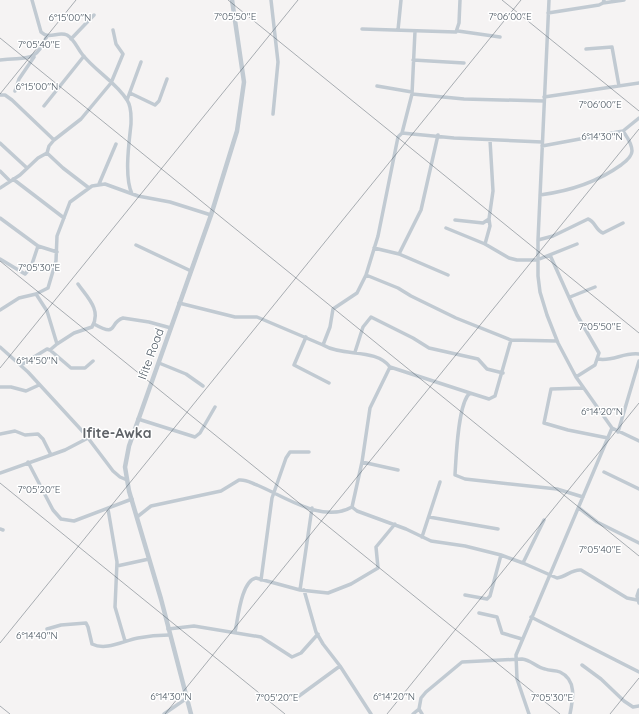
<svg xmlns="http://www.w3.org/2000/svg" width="639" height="714" font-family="Quicksand,sans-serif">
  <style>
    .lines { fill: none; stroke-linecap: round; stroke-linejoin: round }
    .minor { stroke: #c1cad2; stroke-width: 3.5 }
    .tertiary { stroke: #c1cad2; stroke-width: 4.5 }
    .ticks { fill: none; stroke: #4a5661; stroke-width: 1; stroke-opacity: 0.45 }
    .labels { text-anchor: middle; stroke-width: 3; stroke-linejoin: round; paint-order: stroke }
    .street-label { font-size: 12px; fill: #4a5661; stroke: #fff }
    .quarter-label { font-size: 14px; font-weight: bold; fill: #5f6368; stroke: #fff }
    .ticks-label { font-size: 10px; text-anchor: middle; fill: #4a5661; stroke: #fff; stroke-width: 3; stroke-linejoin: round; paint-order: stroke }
  </style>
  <rect width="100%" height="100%" fill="#f5f3f3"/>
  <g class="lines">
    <path class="minor" d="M32 0 41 32C49 40 58 31 67 35 75 40 77 48 82 54 95 71 116 82 127 100 132 107 131 117 131 124 129 143 124 177 132 194
      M271 0 278 62 273 114
      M549 0 538 240V276L540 292 547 315 558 343 576 377 612 428 639 441
      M603 3 624 0
      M548 13 599 5 603 3 604 0
      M362 29 456 32 459 23 460 0
      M398 30 401 0
      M415 31 412 94 402 133 398 137 378 236 366 275 398 288 411 296 456 318 511 340 557 341
      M458 31 500 37
      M71 39 94 15
      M586 49 612 47 619 86
      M0 60C27 56 34 65 47 36
      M413 60 464 63
      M377 86 412 92
      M15 91 19 79 34 57
      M130 93 155 105 159 101 167 79
      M412 94 464 99 544 101
      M0 95H5L12 100 54 140
      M544 97 639 83
      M127 100 141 62
      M44 106 84 56
      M402 133 454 138 542 142
      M0 143 27 168
      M542 146 623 131 639 118
      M47 153 63 168 89 188
      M0 171 10 181
      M13 179 64 218
      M99 184 116 144
      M0 188 20 175 38 158 47 153 49 146 54 140 81 119 111 83 123 54 116 44 113 30
      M540 195C570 191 596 183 621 165 625 162 632 157 632 151 632 143 627 137 623 131
      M0 218 38 246 57 252
      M455 220 483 223 489 219 493 191 490 140
      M446 228 485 244 509 258 517 260H537L577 244
      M538 240 553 236 588 219C595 221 596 231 603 233L623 223
      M485 244 490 226 489 219
      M136 245 191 271
      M374 248 399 254 448 275
      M399 254 421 210 438 135
      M550 255 577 315 599 353 595 365 576 377
      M0 259 25 274 31 267 38 246
      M36 294 47 311 57 344
      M570 297 595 287
      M179 303 235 317H257L323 345 330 327 333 309 357 293 366 275
      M0 310 19 298 36 294 48 288 56 261 57 236 70 202 92 186 105 184 138 196 170 202 211 215
      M94 324C119 338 108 323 123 318L149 322 171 328
      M306 337 294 365 329 383
      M511 340 495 396 489 399 470 393C458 402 456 458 455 475L465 479 557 489 583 497
      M0 347 28 372 85 434 113 471 120 477 127 480
      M50 350 57 344 74 333 92 327C102 310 87 297 78 284
      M355 352 363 327 371 317 413 338 429 348 478 359 487 369 503 373
      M598 359C612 362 624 352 639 354
      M159 363 186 374 203 386
      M21 365 47 349 50 350 71 368H85L93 361
      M390 367 470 393
      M0 387H11L26 391 39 385
      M583 388 551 389 544 423 568 430 608 438
      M138 419 195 437 200 433 215 407
      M618 432 639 361
      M0 434 15 431 25 435 38 434 43 439 51 455
      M28 462 53 510 61 519 74 521 132 499
      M362 462 398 470
      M604 472 639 489
      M0 473 65 450 88 438
      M352 507 357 511 406 529 431 541 465 546 501 555 523 563 557 578C566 577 572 569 581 570L627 598 637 600
      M579 508 597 522 639 543
      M108 509 117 562 115 607 125 641
      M137 517 151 506 221 491 239 480C246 479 251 483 257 485 284 496 322 524 352 507L362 462 370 408 390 367C376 348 343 357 323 345
      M429 517 498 529
      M0 529 3 530
      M422 537 440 482
      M523 563 544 520
      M117 566 149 559
      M261 580 272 498 286 458 290 452H309
      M300 590 312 508
      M304 590 316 632 323 644 340 666 371 714
      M639 590 637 596 639 603
      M465 595 487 599 490 596 501 555
      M479 613 497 617 502 633 522 639
      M531 617 639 672
      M47 629 61 625 86 623 88 627 92 644C106 651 123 641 138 638 148 636 159 635 169 635
      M168 629 194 626 261 637 292 657 301 653 318 634
      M235 632C238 619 241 581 256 578L300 590 328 593 351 584 378 568 376 547 395 524
      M582 665 601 679 624 701 633 707 639 706
      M299 696 340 666
      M164 714 187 698
      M413 714 419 709
      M422 714 419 709 421 698 426 692 462 662 522 659C531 660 536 667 545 669 550 671 555 670 560 672 577 680 573 699 570 714
      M529 714 517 679 516 655 612 428"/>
    <path class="tertiary" d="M191 714 161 599 129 491 125 467 129 446 211 215 237 131 244 82 232 0"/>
  </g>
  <path class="ticks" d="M228 0 639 333M502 0 639 111M0 38 639 556M0 94 76 0M0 261 560 714M0 368 298 0M0 483 285 714M0 643 521 0M0 706 10 714M165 714 639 129M387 714 639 403M610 714 639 678"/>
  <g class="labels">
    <g class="street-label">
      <text transform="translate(151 354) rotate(-70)" y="4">Ifite Road</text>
    </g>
    <g class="quarter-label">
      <text x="117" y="438">Ifite-Awka</text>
    </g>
  </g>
  <g class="ticks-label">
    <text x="235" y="20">7°05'50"E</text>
    <text x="510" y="20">7°06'00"E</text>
    <text x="70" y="21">6°15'00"N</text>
    <text x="39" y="48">7°05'40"E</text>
    <text x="37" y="90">6°15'00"N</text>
    <text x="600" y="108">7°06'00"E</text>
    <text x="602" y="140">6°14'30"N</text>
    <text x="39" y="271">7°05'30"E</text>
    <text x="600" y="330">7°05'50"E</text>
    <text x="37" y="364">6°14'50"N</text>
    <text x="602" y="415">6°14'20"N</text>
    <text x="39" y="493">7°05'20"E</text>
    <text x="600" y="553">7°05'40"E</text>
    <text x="37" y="639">6°14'40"N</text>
    <text x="171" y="700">6°14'30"N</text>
    <text x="394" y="700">6°14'20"N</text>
    <text x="277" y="701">7°05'20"E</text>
    <text x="552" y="701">7°05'30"E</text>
  </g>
</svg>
